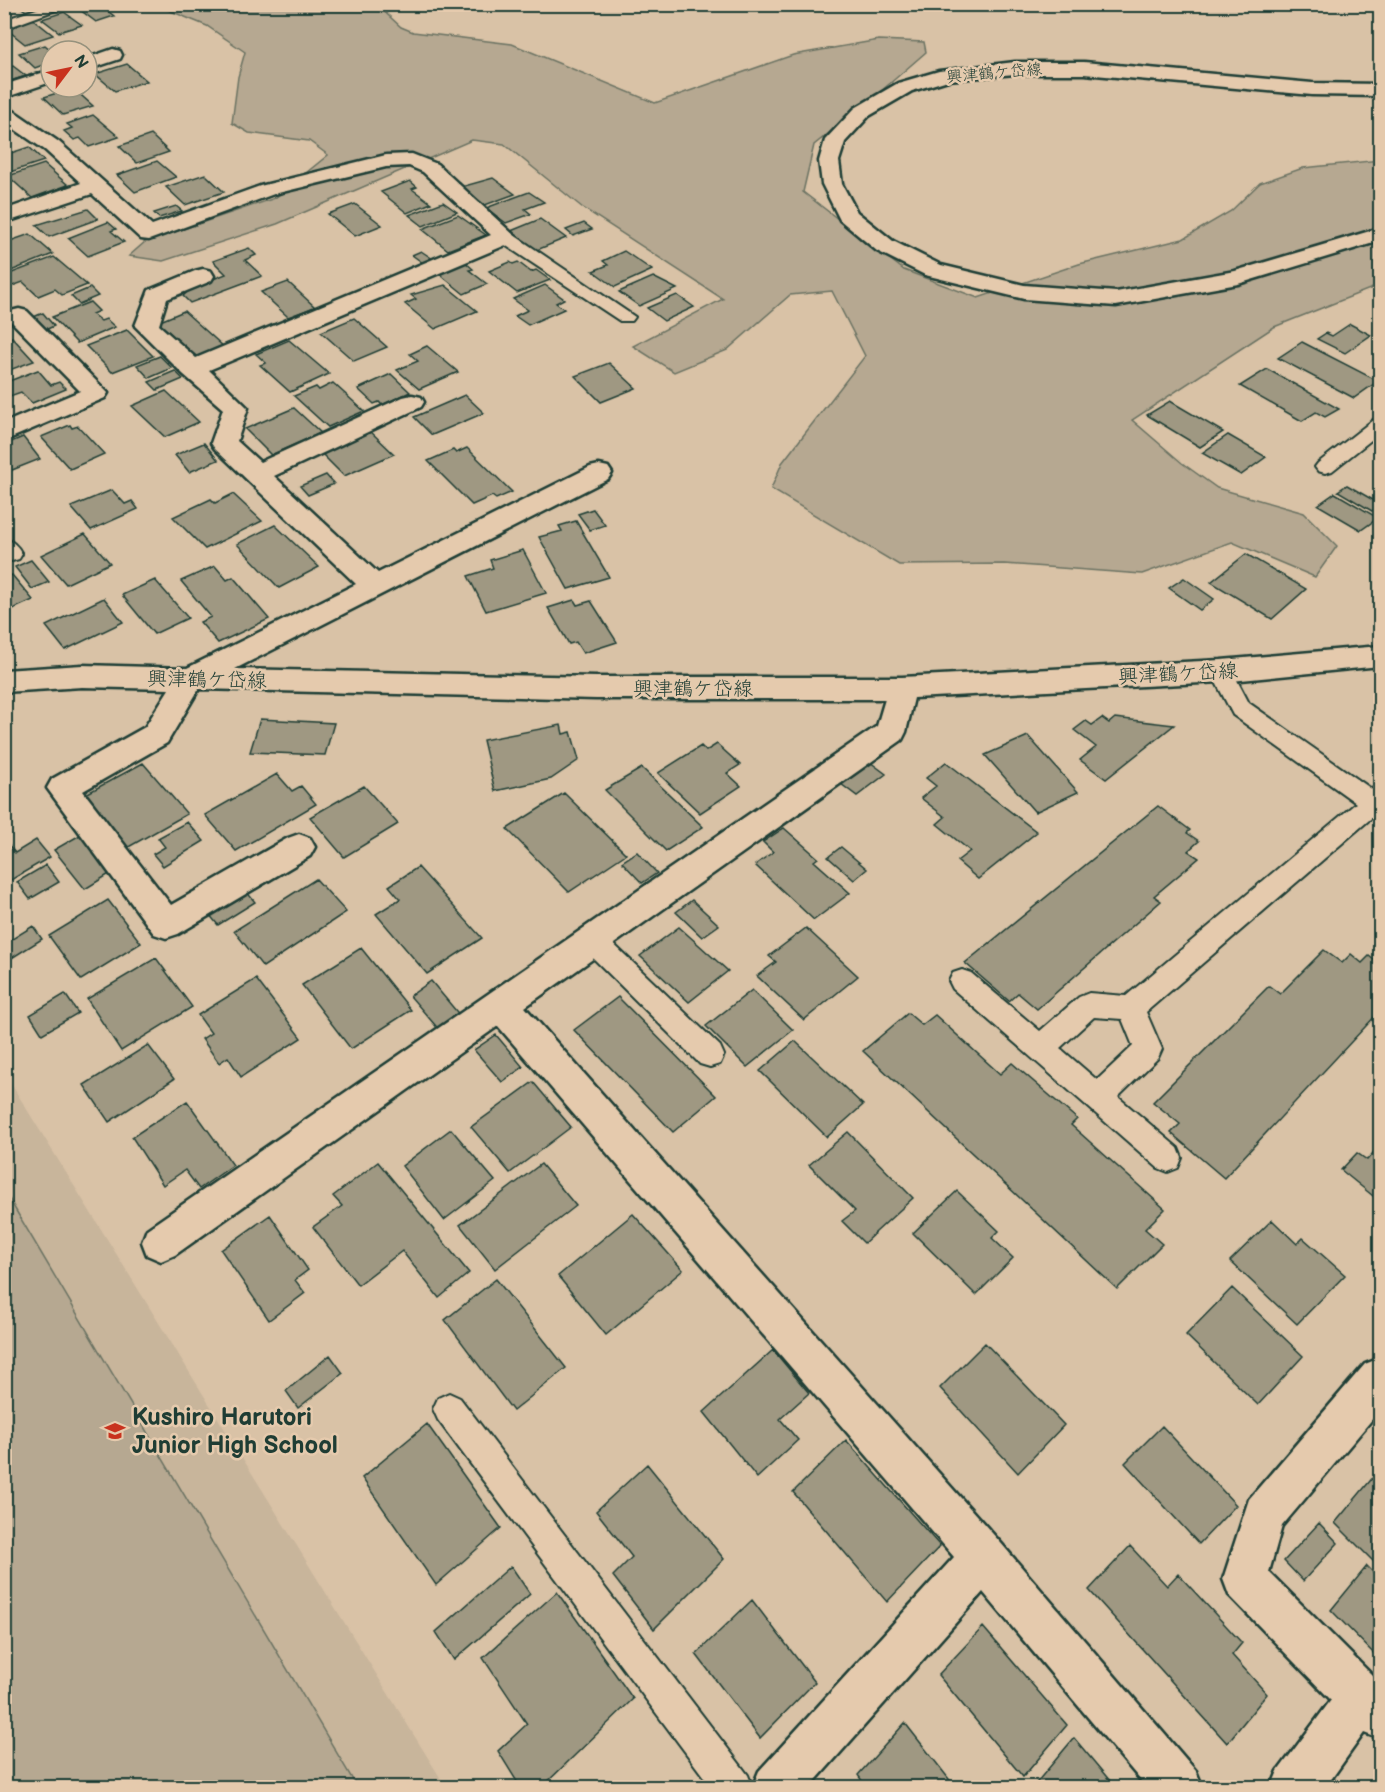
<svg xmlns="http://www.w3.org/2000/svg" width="1385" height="1792" font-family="'Balsamiq Sans','Klee One',sans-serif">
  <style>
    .built { fill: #c8b59b }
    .green { fill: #b6a891; stroke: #6a7262; stroke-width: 1.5 }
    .building { fill: #9f9882; stroke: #1f3d34; stroke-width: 1.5 }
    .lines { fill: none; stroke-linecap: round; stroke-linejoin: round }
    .service-casing { stroke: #1f3d34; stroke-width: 4 }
    .minor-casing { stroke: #1f3d34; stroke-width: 5 }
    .service { fill: #e5caad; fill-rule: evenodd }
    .minor { fill: #e5caad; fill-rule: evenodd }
    .labels { text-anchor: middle; stroke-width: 5; stroke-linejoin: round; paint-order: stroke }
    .far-street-label { font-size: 16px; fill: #1f3d34; stroke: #e5caad }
    .street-label { font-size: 20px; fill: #1f3d34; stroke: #e5caad }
    .near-poi-label { font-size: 24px; font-weight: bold; fill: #1f3d34; stroke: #e5caad; text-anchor: start }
  </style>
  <rect width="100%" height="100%" fill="#d9c2a6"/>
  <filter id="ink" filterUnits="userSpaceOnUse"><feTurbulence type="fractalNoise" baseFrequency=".0167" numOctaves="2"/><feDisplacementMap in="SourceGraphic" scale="12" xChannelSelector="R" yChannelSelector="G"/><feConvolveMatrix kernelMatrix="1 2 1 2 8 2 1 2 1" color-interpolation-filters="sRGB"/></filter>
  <g filter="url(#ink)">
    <path class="built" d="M5 1074 446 1787H5Z"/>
    <path class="green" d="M156 5H377L401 27 413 32 512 44 655 103 793 55 879 40 924 42 926 52 880 92 814 145 803 192 904 270 978 298 1079 264 1183 239 1231 211 1260 183 1303 168 1380 160V285L1274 327 1132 420 1182 463 1217 488 1304 513 1337 546 1315 577 1232 542 1142 574 1004 564 899 565 771 489 782 463 865 356 832 291 790 295 727 350 674 372 633 346 723 299 583 208 504 144 472 140 277 224 163 261 129 256 145 242 275 198 328 155 309 141 249 133 232 123 238 77 245 52 207 26Z
      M5 1192 357 1787H5Z"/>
    <path class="building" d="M16 4H53L26 11Z
      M78 4H99L114 16 96 22 79 9 83 8Z
      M64 12 82 25 59 32 42 19Z
      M33 19 53 35 25 44 5 28Z
      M45 45 52 51 51 62 35 68 19 53Z
      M127 64 147 81 115 91 95 74Z
      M13 66 26 76 4 83V69Z
      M73 88 93 106 63 115 44 97Z
      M93 115 119 137 89 147 80 138 74 140 64 131 72 128 67 124Z
      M151 135 169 152 137 163 119 146Z
      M29 147 44 161 4 174V151L8 154Z
      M157 161 176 177 135 192 117 175Z
      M44 164 68 185 32 198 8 176Z
      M205 174 224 192 185 205 166 187Z
      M493 178 515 194 485 205 461 187Z
      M410 181 417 187 412 189 431 203 407 213 381 192Z
      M529 192 544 202 525 209 531 214 506 223 486 208Z
      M443 202 457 212 423 226 409 215Z
      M355 204 382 225 355 236 328 214Z
      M176 206 182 211 159 218 154 213Z
      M88 209 98 219 49 237 36 225Z
      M458 215 486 235 448 250 422 229Z
      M540 219 566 238 537 250 511 231Z
      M108 222 116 229 111 231 124 242 88 256 68 238Z
      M584 223 592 229 573 236 566 230Z
      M30 234 53 254 6 273 4 243Z
      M249 248 256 255 245 260 262 276 190 303 183 296 193 287 226 274 213 261Z
      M421 251 433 259 423 263 412 255Z
      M624 251 652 270 615 287 593 271 608 265 603 261Z
      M54 257 87 285 62 295 55 289 38 296 23 282 7 288 4 286V276Z
      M464 261 473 269 469 270 487 284 464 294 437 272Z
      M510 262 513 264 518 262 531 272 536 270 550 280 517 293 489 271Z
      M653 277 677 289 639 306 619 292Z
      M288 282 315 307 288 317 261 292Z
      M445 285 477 311 435 329 405 304 416 299 411 295Z
      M545 285 564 299 556 303 564 309 528 325 515 316 528 310 513 299Z
      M90 288 98 296 79 304 71 296Z
      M677 295 694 307 664 321 647 308Z
      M90 302 99 311 92 314 101 321 106 319 115 327 77 343 52 317Z
      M184 311 224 347 191 361 167 339 173 336 158 322Z
      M43 313 54 326 43 331 31 318Z
      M354 318 387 347 354 361 321 332Z
      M1350 324 1371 335 1345 353 1317 339 1326 333 1332 336Z
      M127 330 153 356 112 372 86 346Z
      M12 337 34 361 4 372V340Z
      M289 340 329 374 290 392 260 365 266 363 256 354Z
      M1302 342 1378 381 1354 398 1278 358Z
      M427 346 458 372 419 389 397 370 418 361 410 354Z
      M160 356 172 368 149 378 137 365Z
      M609 363 636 388 601 402 575 376Z
      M1267 369 1339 409 1325 417 1316 412 1302 421 1240 386Z
      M38 370 51 385 59 382 66 389 32 403 21 392 4 398V383Z
      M175 371 183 379 157 390 149 382Z
      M391 374 410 392 382 405 379 402 374 404 358 389Z
      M333 383 364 411 328 427 294 396 316 387 319 390Z
      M166 391 199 422 165 437 132 406Z
      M465 395 484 413 432 435 414 417Z
      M1170 401 1223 432 1200 447 1147 415Z
      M294 408 321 433 271 455 245 429Z
      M70 425 72 428 78 426 104 454 70 469 41 437Z
      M370 431 394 454 344 476 321 453Z
      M1228 435 1266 457 1241 475 1202 453Z
      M23 437 40 459 7 472 4 469V445Z
      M204 443 218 460 189 472 175 455Z
      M467 448 512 492 496 499 492 496 472 505 428 461 453 450 456 453Z
      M326 475 334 484 308 495 300 486Z
      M1347 485 1380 504V505L1372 511 1338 491Z
      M112 490 125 504 132 501 138 509 91 530 71 507Z
      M1335 493 1378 518 1361 530 1318 505Z
      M233 494 262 521 205 549 173 517 211 499 215 503Z
      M593 509 605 525 590 530 578 514Z
      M576 521 609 577 568 589 539 537 562 531 559 526Z
      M275 525 319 567 279 588 237 544Z
      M85 534 110 563 66 584 41 555Z
      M523 550 546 593 486 611 468 576 493 568 490 560Z
      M1246 554 1306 589 1272 619 1211 582Z
      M31 560 49 582 32 589 15 567Z
      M215 566 227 580 233 577 269 619 218 643 200 622 211 617 181 581Z
      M12 575 33 600 4 613V578Z
      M1184 578 1214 599 1200 610 1169 588Z
      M155 580 188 618 154 634 122 595Z
      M104 598 123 622 65 650 46 626Z
      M574 600 577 605 591 601 617 642 583 653 576 642 569 644 548 608Z
      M1102 718 1109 723 1115 718 1174 725 1106 779 1080 760 1096 747 1074 730 1086 721 1092 725Z
      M260 719 334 723 325 755 250 752Z
      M561 725 563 734 571 732 579 760 551 779 495 791 483 740Z
      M1028 736 1078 792 1035 812 985 755Z
      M717 744 740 765 727 773 741 786 700 813 658 773 701 746 706 751Z
      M870 762 886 774 857 796 841 784Z
      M946 762 1037 832 978 879 957 861 970 851 937 824 945 817 921 798 936 786 926 778Z
      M143 763 187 814 125 849 84 795Z
      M642 768 703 827 666 851 605 790Z
      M277 774 292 791 301 786 316 804 236 851 205 815Z
      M364 786 398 824 344 857 310 817Z
      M564 793 626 854 569 892 507 829Z
      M1158 806 1190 830 1187 833 1199 841 1188 851 1199 858 1154 896 1161 901 1037 1009 1018 993 1009 1001 965 963Z
      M187 822 204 841 163 866 153 854 165 847 158 838Z
      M784 828 818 858 814 861 850 893 814 920 755 865 773 852 763 842Z
      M80 835 111 873 85 889 54 850Z
      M4 839 15 853 36 840 50 857 4 884Z
      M841 847 867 869 854 880 828 857Z
      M637 852 657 873 642 883 622 862Z
      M46 865 59 882 30 899 17 882Z
      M418 867 482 938 427 974 376 914 400 899 389 886Z
      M316 879 346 912 263 967 234 931Z
      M245 890 255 902 218 925 208 913Z
      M108 900 141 943 81 980 49 936Z
      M692 900 719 925 702 937 676 912Z
      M33 926 42 939 7 961 4 944Z
      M679 927 728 971 689 1002 640 956Z
      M806 928 858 976 804 1020 757 976 776 962 769 956Z
      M361 948 411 1010 351 1049 302 985Z
      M1324 950 1342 963 1351 954 1362 963 1369 956 1380 965V1011L1224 1178 1171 1133 1180 1124 1153 1102 1269 986 1280 994Z
      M156 958 192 1007 121 1051 87 999Z
      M256 979 301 1038 241 1077 228 1057 219 1063 202 1039 211 1033 198 1015Z
      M431 981 462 1018 441 1032 410 996Z
      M752 990 793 1030 747 1067 706 1026Z
      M65 994 78 1013 42 1034 30 1015Z
      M618 997 716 1096 673 1132 574 1030Z
      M908 1013 922 1025 935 1015 1000 1074 1012 1063 1077 1119 1071 1125 1165 1209 1145 1229 1162 1244 1117 1289 863 1051Z
      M496 1035 523 1067 502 1082 474 1050Z
      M795 1041 863 1105 827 1137 760 1071Z
      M148 1045 174 1079 109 1122 84 1085Z
      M533 1082 571 1127 510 1173 471 1127Z
      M187 1101 233 1165 199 1189 185 1170 163 1185 132 1137Z
      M451 1129 495 1181 444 1220 402 1166Z
      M848 1132 913 1198 864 1243 842 1221 855 1211 809 1165Z
      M1380 1145V1197L1378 1200 1341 1170 1357 1153 1367 1160Z
      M378 1162 469 1273 439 1298 402 1251 358 1285 313 1227 342 1206 333 1196Z
      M541 1164 576 1206 495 1269 460 1225Z
      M957 1191 999 1231 992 1238 1013 1258 976 1295 913 1233Z
      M633 1214 683 1270 606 1335 558 1276Z
      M270 1215 308 1270 295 1280 305 1293 269 1320 221 1250Z
      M1272 1220 1297 1244 1303 1238 1345 1275 1297 1324 1230 1261Z
      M496 1279 566 1368 513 1411 445 1320Z
      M1232 1288 1303 1356 1258 1405 1186 1335Z
      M985 1343 1064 1425 1018 1473 940 1388Z
      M773 1350 809 1393 780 1419 798 1440 757 1478 704 1412Z
      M330 1355 343 1373 298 1408 286 1391Z
      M427 1424 501 1528 436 1585 362 1478Z
      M1162 1426 1236 1505 1199 1544 1125 1463Z
      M846 1440 940 1546 887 1602 793 1492Z
      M647 1464 724 1559 654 1629 613 1576 632 1557 596 1511Z
      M1380 1469V1568L1335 1523Z
      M1319 1523 1338 1543 1303 1581 1284 1561Z
      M1130 1546 1167 1586 1178 1574 1242 1643 1232 1655 1267 1694 1227 1743 1089 1590Z
      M511 1566 530 1594 454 1660 436 1632Z
      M1367 1566 1380 1579V1660L1331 1610Z
      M557 1592 633 1699 541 1788H521L498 1751 527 1724 483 1658Z
      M752 1600 815 1682 760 1738 696 1654Z
      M983 1627 1067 1725 1023 1777 938 1675Z
      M905 1723 956 1788H867L858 1775Z
      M1074 1738 1116 1788H1032Z
      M1379 1771 1380 1788H1367Z"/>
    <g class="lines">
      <g class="service-casing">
        <path id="service" d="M51 4H72L4 29V20Z
          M505 232 511 233 635 317 632 321H620L499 241 497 237 499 233Z
          M1380 418V433L1332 471 1325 473 1318 471 1315 467 1318 463 1373 420Z
          M4 538C13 541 18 546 22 554L19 559 12 561 4 559Z
          M1221 663 1229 665 1249 703 1380 795V816L1375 815 1146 1012 1162 1049 1158 1058 1118 1097 1178 1148 1182 1158 1178 1168 1168 1172 1158 1168 953 989 949 981 953 973 962 970 971 973 1040 1031 1079 997 1089 993 1126 996 1356 803 1233 715 1210 671 1213 665ZM1094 1017 1122 1019 1133 1046 1097 1080 1060 1048Z
          M592 929 601 932 720 1046 724 1055 720 1064 710 1067 700 1064 583 948 579 940 583 932Z
          M449 1393 460 1398 748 1775 753 1788H712L438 1420 433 1409 438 1398Z"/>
      </g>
      <g class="minor-casing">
        <path id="minor" d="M113 49 120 51 122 55 120 59 87 70V58Z
          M1015 62H1084L1312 83 1380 84V96L1312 95 1084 74H1015L948 80 912 91 869 116 845 142 839 161 842 184 857 212 893 241 941 265 1024 285 1116 292 1235 271 1380 228V241L1238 284 1116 306 1024 299 925 275 877 251 840 220 822 184 819 161 825 140 855 108 898 83 939 71Z
          M51 70V82L4 98V85Z
          M4 107 11 109 59 142 152 225 260 186 386 155 412 154 437 164 516 237 513 242 209 370 248 408 237 441 260 462 403 397 412 395 421 397 424 402 421 407 274 476 378 573 590 467 599 465 608 467 612 473 608 479 235 669 596 677H902L1221 660 1380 646V666L1221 682 914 698 906 732 902 740 525 1007 1000 1542 1196 1771 1203 1788H1147L983 1592 809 1788H752L759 1771 954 1557 498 1026 175 1255 161 1261 147 1255 142 1242 147 1229 877 726 885 699H596L199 689 167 743 83 791 171 905 288 838 299 834 310 838 315 847 310 856 178 934 166 938 154 934 47 788 52 779 145 727 169 689 82 687 4 692V670L82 665 187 668 356 584 215 449 211 443 223 409 183 374 135 326 149 290 195 271 203 269 211 271 214 276 211 281 167 299 159 325 196 358 491 235 423 172 409 166 386 167 274 194 149 240 141 239 92 194 4 223V210L81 183 45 150 4 122Z
          M19 309 27 311 108 393 105 398 4 441V423L80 391 11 321 8 316 11 311Z
          M1380 1358V1410L1282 1526 1269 1572 1380 1683V1739L1364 1733 1325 1788H1271L1278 1771 1331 1700 1229 1595 1223 1579 1249 1499 1365 1364Z"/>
      </g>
      <use href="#service" class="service"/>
      <use href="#minor" class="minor"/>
    </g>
  </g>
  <defs>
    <g id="school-bare" transform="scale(1.62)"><path d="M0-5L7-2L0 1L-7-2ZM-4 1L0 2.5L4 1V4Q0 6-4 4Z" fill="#c8321e" stroke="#e5caad" stroke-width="2.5" paint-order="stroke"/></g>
  </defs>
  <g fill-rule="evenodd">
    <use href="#school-bare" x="115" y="1431"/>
  </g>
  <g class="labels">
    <g class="far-street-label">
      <text transform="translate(994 72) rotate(-5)" y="6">興津鶴ケ岱線</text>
    </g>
    <g class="street-label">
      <text transform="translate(1178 673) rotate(-3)" y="7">興津鶴ケ岱線</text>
      <text transform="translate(207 679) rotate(1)" y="7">興津鶴ケ岱線</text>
      <text x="693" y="695">興津鶴ケ岱線</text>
    </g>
    <g class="near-poi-label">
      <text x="132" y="1425">Kushiro Harutori<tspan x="132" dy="28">Junior High School</tspan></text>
    </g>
  </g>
  <rect width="1385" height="1792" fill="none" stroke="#e5caad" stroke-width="24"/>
  <rect x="12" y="12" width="1361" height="1768" fill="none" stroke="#1f3d34" stroke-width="2" filter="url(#ink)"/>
  <g transform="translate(69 69) rotate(58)"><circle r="28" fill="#e5caad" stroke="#96927d" stroke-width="1.5"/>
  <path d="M0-4.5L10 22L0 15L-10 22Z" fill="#c8321e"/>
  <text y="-9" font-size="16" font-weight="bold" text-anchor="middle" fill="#1f3d34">N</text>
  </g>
</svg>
